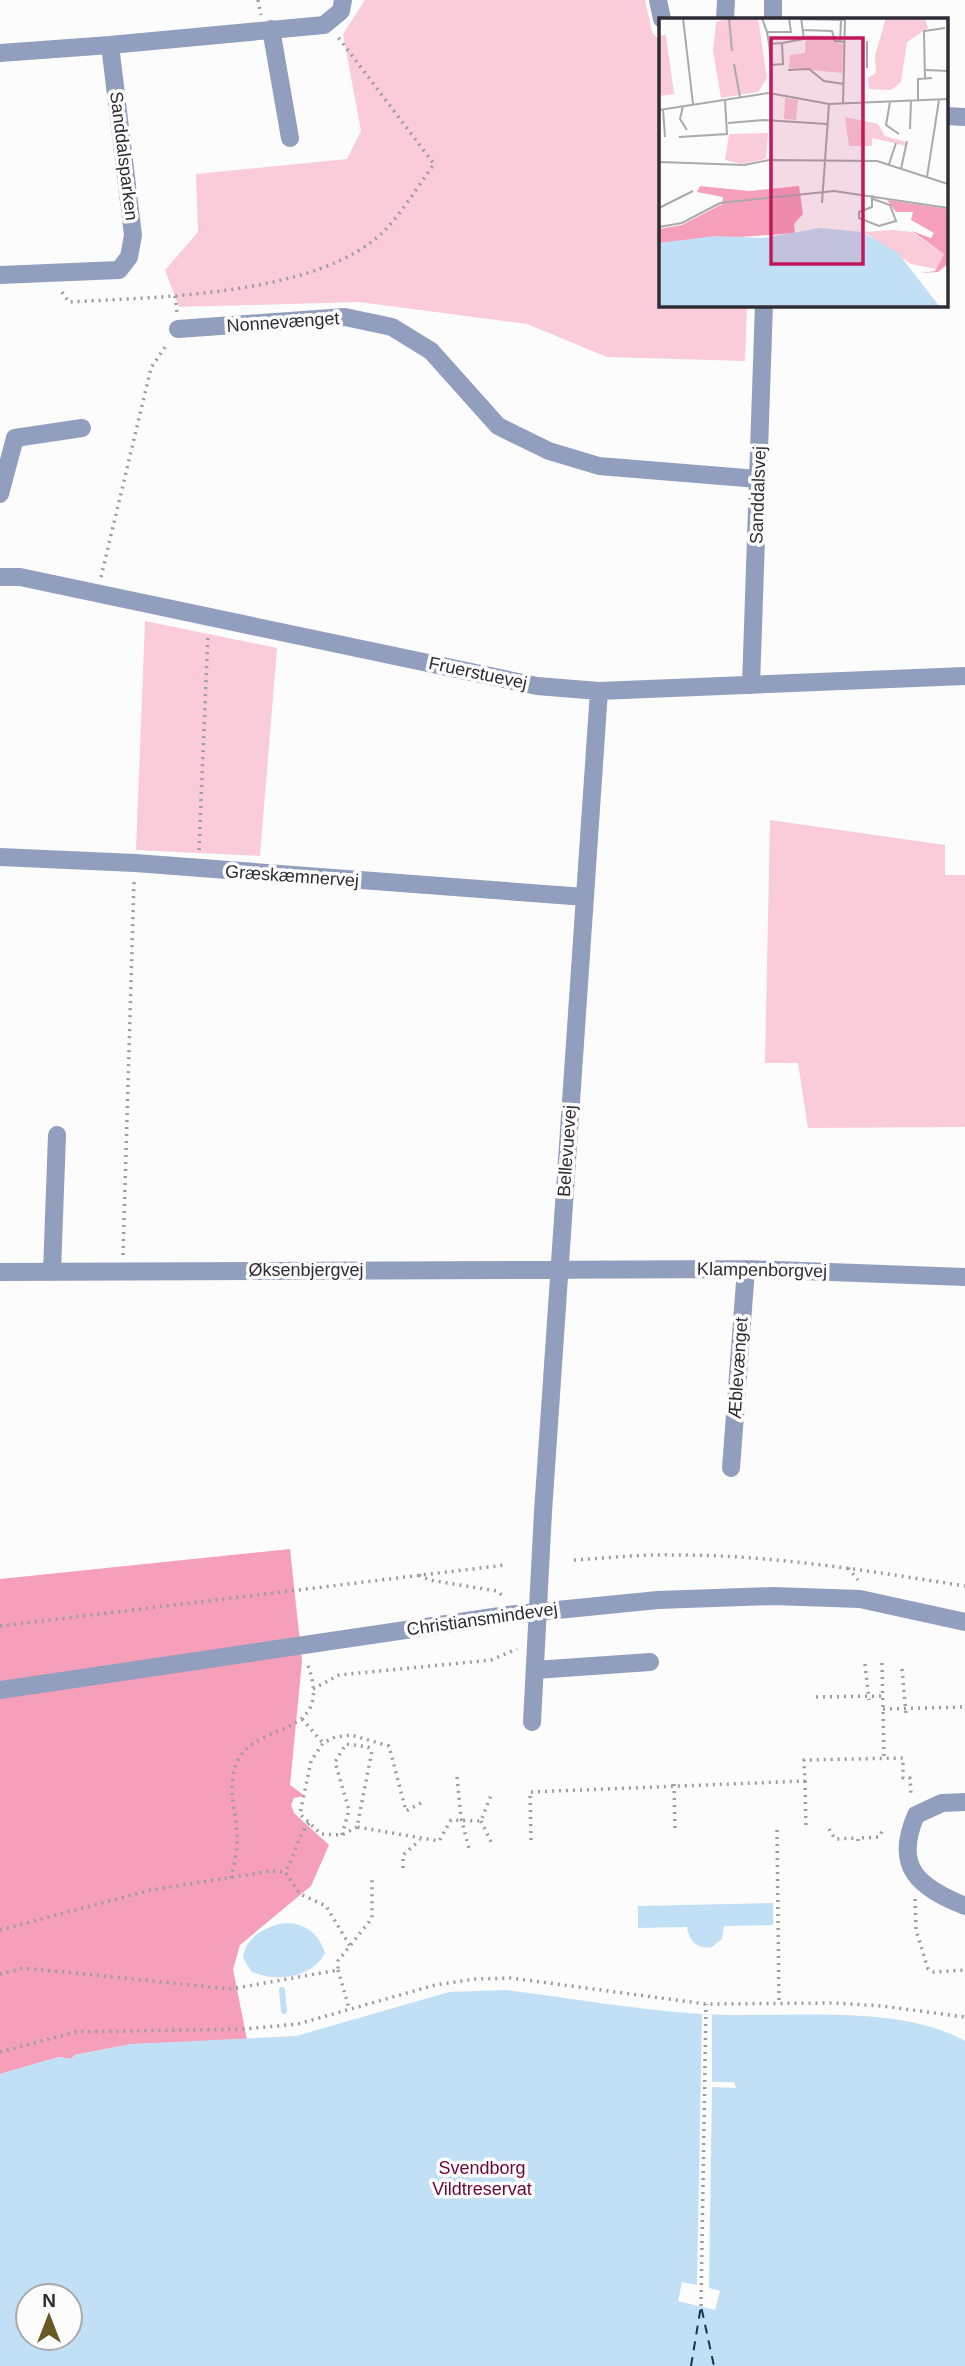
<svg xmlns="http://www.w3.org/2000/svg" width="965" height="2366" font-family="Helvetica,sans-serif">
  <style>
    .green { fill: #faccd9 }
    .forest { fill: #f69fba }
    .water { fill: #c2e0f5; fill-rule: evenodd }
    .pier { fill: #fcfcfc }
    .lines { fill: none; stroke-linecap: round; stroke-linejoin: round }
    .stream { stroke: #c2e0f5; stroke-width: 6 }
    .ferry { stroke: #13354a; stroke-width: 2; stroke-dasharray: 9 7; stroke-linecap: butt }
    .path { stroke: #9d9ca0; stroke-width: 3.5; stroke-dasharray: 2 5; stroke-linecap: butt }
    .minor { stroke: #929ebe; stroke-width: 18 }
    .labels { text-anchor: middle; stroke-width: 7; stroke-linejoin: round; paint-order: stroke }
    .street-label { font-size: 18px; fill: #2f2c35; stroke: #fcfcfc }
    .park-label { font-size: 18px; fill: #6c0537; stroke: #fcfcfc }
    .inset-river { fill: none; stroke: #c2e0f5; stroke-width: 3.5 }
    .inset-road { fill: none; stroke: #aaa9ac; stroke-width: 2 }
    .view { fill: #c2185b; fill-opacity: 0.15; stroke: #c2185b; stroke-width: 3.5 }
    .inset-edge { fill: none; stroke: #2f2c35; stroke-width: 3.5 }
  </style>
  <rect width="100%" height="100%" fill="#fcfcfc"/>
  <path class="green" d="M365 0H645L652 32 660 41V304L747 305 745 361 607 357 527 324 359 302 179 307 165 270 198 232 196 174 347 159 361 131 343 34Z
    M145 621 277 648 260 856 136 850Z
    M770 820 945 845V875H965V1127L808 1128 798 1063H765Z"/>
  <path class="forest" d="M290 1549 302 1661 290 1785 305 1796 294 1798 291 1805 294 1813 329 1845 311 1886 240 1945 233 1969 247 2040 132 2044 75 2055 71 2059 59 2057 0 2074V1579Z"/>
  <path class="water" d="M773 1903V1925L724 1926 722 1939 712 1947C697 1950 689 1941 687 1927L638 1928V1906Z
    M285 1923C306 1923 319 1934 325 1953 313 1978 273 1983 251 1971L243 1958C245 1937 266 1926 285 1923Z
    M506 1990C571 1998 637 2010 702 2014 780 2019 897 2002 965 2041V2366H0V2074L59 2057 71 2059 75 2055 132 2044 296 2036 449 1992ZM28 2296H70V2338H28Z"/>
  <path class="pier" d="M702 2014 712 2015V2082H734L736 2088 712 2087 709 2288 720 2291 715 2310 678 2301 682 2282 697 2285Z"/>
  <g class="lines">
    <path class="stream" d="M282 1990 284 2011"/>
    <path class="ferry" d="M691 2366 701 2306 714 2366"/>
    <path class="path" d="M258 0 261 15
      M62 292 69 302C157 297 324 296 387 228 404 209 419 185 434 164L338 37
      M175 296 177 312
      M101 577 151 368 167 344
      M199 850 208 634
      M123 1255 134 881
      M574 1560C608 1558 642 1554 676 1555 774 1555 869 1571 965 1586
      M848 1568 858 1580
      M419 1575 429 1580 497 1591 504 1597
      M0 1626 505 1565
      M882 1663 884 1758
      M865 1664 869 1700
      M902 1669 906 1713
      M313 1689 339 1675 491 1660 517 1649
      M816 1697 883 1696
      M883 1709 965 1707
      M302 1719 323 1743
      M457 1777 461 1818 470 1852
      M805 1781 806 1830
      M674 1784 675 1832
      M481 1821 493 1846
      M309 1823C297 1837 295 1856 285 1872L300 1894 326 1906 350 1946
      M357 1827 342 1835 321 1834 300 1814 311 1761 323 1743 335 1737 351 1735 389 1746 406 1811 423 1802
      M829 1829 835 1839 858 1838
      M777 1830 779 2004
      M342 1835 349 1810 335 1762 346 1744 368 1747 372 1751 357 1827 439 1841 451 1820 481 1821 491 1795
      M531 1840 530 1792 805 1781 804 1760 903 1758V1778H910L911 1796
      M858 1841V1838L879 1837 884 1828
      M403 1868V1855L420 1840
      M231 1878C234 1865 238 1850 237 1835 236 1810 226 1785 238 1760 259 1719 336 1740 307 1663
      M915 1899 916 1930 928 1969 934 1972 965 1970
      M0 1930 151 1890 271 1871 285 1872
      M338 1970 349 2008
      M0 1974 24 1968 231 1989 338 1970V1961L372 1918V1876
      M0 2052 75 2032 244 2029 298 2024 435 1985 475 1979 511 1978 706 2004 834 2003 882 2006 965 2017
      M701 2306 706 2004"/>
    <path class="minor" d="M658 0 662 19
      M725 19 726 0
      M773 19V0
      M271 29 290 138
      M110 45 324 25 341 11 343 0
      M0 53 110 45 133 235 129 257 119 270 0 275
      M946 116 965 117
      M178 329 345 317 392 327 431 351 498 426 549 451 599 466 758 479
      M0 494 15 438 82 428
      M0 577H20L537 686 599 691 965 676
      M751 685 764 304
      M0 857 135 863 585 897
      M0 1272 746 1269 965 1277
      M52 1272 57 1135
      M731 1468 746 1269
      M535 1670 650 1662
      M0 1690 507 1615 658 1600 773 1596 860 1599 965 1622
      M532 1722 543 1512 599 691
      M965 1802 942 1803 916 1815C893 1868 919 1887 965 1906"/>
  </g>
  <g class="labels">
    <g class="street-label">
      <text transform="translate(124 156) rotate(83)" y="6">Sanddalsparken</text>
      <text transform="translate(283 322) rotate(-4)" y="6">Nonnevænget</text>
      <text transform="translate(758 495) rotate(-88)" y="6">Sanddalsvej</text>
      <text transform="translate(478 673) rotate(12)" y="6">Fruerstuevej</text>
      <text transform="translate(292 876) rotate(4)" y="6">Græskæmnervej</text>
      <text transform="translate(567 1151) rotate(-86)" y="6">Bellevuevej</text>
      <text x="306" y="1276">Øksenbjergvej</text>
      <text transform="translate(762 1270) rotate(1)" y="6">Klampenborgvej</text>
      <text transform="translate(738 1368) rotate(-86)" y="6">Æblevænget</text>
      <text transform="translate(482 1619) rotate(-8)" y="6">Christiansmindevej</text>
    </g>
    <g class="park-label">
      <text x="482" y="2174">Svendborg<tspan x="482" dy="21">Vildtreservat</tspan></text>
    </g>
  </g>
  <g transform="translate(659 18)">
    <rect width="289" height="289" fill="#fcfcfc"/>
    <path d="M71 0H99L108 60 99 74 62 80 54 33 57 4ZM227 0H266L269 10 248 24 242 64 232 72 210 71 209 60 217 55 216 38ZM7 17 15 76 0 78V18ZM147 17 174 18 177 25 184 26 183 55 130 50 131 37 146 35ZM126 80 139 82 137 102 125 101ZM186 99 219 106 226 118 247 124V128L213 120V128H190ZM109 115 107 141 82 146 66 142 70 116ZM234 212 253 214 285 236 277 251 252 246 205 214Z" fill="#faccd9"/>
    <path d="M41 168 90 173 140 168 144 196 135 206 136 215 0 225V211L23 207 63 186 64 179 38 174ZM228 182 289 191V246L279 254 261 255 276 253 285 236 253 213 272 220 275 215 252 202 254 194H237Z" fill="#f69fba"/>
    <path d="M161 210 203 214 239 235 281 289H0V225L57 218 104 220Z" fill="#c2e0f5"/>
    <path class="inset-river" d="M0 262 57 289M142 289 175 254 179 240 187 267 206 289"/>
    <path class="inset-road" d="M24 0 34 86M70 0 73 33M103 0 108 14H132L130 0M142 1 186 2M144 12 173 13 176 23 186 24M108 14 110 26 123 25 124 46 112 47 110 26M181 24 182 2M123 25 145 21 142 0M75 46 81 79M208 50V23M129 52 150 51 165 63 185 66M267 52 289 53M266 60 265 13 286 10M259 83V61L273 60M231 84 227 107 240 116M184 86 186 0M24 88 21 101 28 112M4 91 6 119M0 92 110 75 170 86 289 81M69 105 105 102 168 106M251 111 252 83M20 119 68 116 66 82M0 144 85 147 110 142 218 143 289 166M230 146 237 125M242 151 248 123M268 159 280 82M213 177V189L200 194V200L220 208 237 203 231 187 214 181M163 185 170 86M0 190 34 173M0 209 23 205 61 185 175 173 289 190"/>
    <path class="view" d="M112 20H204V246H112Z"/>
    <rect width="289" height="289" class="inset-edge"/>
  </g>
  <g transform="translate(49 2317)"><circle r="33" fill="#fcfcfc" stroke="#aaa9ac" stroke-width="2"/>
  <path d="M0-5L12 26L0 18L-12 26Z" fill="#6a5826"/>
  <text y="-10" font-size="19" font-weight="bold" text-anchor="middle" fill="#2f2c35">N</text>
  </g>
</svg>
